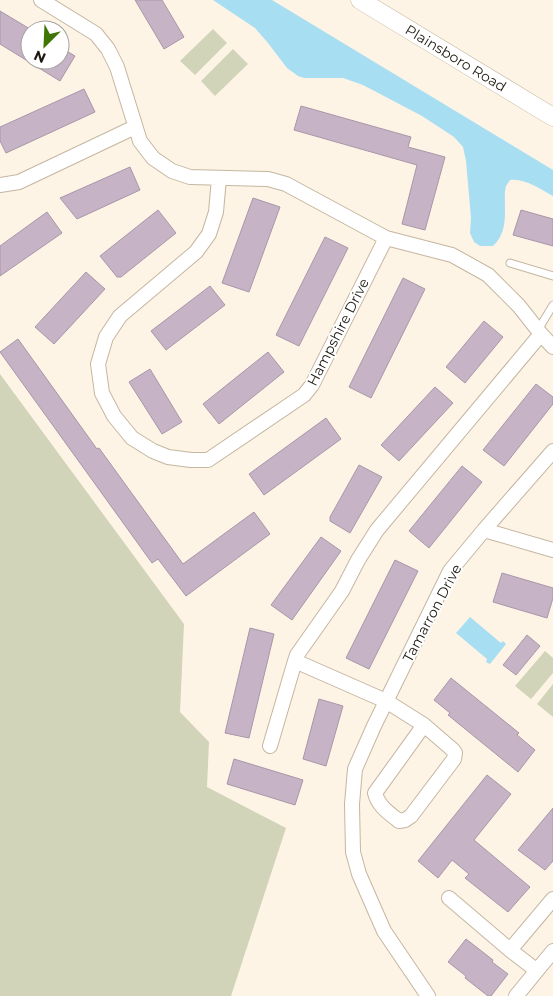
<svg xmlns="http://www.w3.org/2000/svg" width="553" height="996" font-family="Montserrat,sans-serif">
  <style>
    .green { fill: #d1d4b8 }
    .water { fill: #a8def2 }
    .building { fill: #c6b3c6; stroke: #a996a9 }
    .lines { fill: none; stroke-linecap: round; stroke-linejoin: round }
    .service-casing { stroke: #c5b6a0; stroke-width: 9 }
    .minor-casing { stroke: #c5b6a0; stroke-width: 16 }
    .tertiary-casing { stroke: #c5b6a0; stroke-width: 19 }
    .service { stroke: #fff; stroke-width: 7 }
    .minor { stroke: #fff; stroke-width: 14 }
    .tertiary { stroke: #fff; stroke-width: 18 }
    .labels { text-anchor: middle; stroke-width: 4; stroke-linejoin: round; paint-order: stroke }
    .street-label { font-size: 14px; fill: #1e1911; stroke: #fff }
  </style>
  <rect width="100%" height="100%" fill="#fdf4e6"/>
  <path class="green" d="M213 29 227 43 195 75 180 61Z
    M233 49 248 64 215 96 201 81Z
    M0 374 184 624 180 712 209 742 207 787 286 828 231 996H0Z
    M545 651 553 658V673L531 699 515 686Z
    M553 684V717L537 704Z"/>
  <path class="water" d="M213 0H272L553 170V196C540 189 525 178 510 180L506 186 505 191C504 212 509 231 493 246H480L474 242 470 233 471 218 466 161 463 147 454 137 422 116 363 85 343 78H304L298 76 287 68 268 43 255 28Z
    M470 617 501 643 503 641 506 644 490 664 486 662 487 659 456 633Z"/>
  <path class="building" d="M135 0H162L184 37 164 49Z
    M0 11 30 29V60H60V47L75 56 60 81 0 44Z
    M84 89 95 112 6 153 0 141V127Z
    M301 106 411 137 408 147 445 157 425 230 402 224 417 165 294 130Z
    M130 167 140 190 77 219 60 198Z
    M253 198 280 207 249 292 222 283Z
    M158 210 176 233 121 277H117L100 256Z
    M521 210 553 219V246L513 235Z
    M47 212 62 233 0 276V246Z
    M325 237 348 248 299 346 276 335Z
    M86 272 105 289 54 344 35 327Z
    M403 278 425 289 371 398 349 387Z
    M210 286 225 305 166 350 151 331Z
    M484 321 503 337 465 383 446 367Z
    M18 339 97 449 99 448 183 564 254 512 270 534 186 596 158 559 152 563 0 352Z
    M268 352 284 372 219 424 203 404Z
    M150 369 182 422 162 434 129 382Z
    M536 384 553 397V404L504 466 483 450Z
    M435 387 453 403 399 461 381 445Z
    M326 418 341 439 264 495 249 474Z
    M359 465 382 477 350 533 330 521V517Z
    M462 466 482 482 429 548 409 531Z
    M321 537 341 551 292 620 271 605Z
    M395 560 418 571 369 669 346 658Z
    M502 573 553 588V598L547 618 493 602Z
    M250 628 274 634 249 738 225 733Z
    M527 635 540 646 516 675 503 665Z
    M451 678 519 733 517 735 535 750 518 772 448 715 450 713 434 700Z
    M319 699 343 706 326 766 303 759Z
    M234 759 303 780 295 805 227 784Z
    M487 775 511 794 474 840 530 887 508 912 465 878 469 874 452 860 438 878 418 861Z
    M553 808V861L545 870 518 850Z
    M466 939 493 960 492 962 508 974 491 996H488L465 978 466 976 448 962Z"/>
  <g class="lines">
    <g class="service-casing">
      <path id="service" d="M510 263 553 276
        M538 330 553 305"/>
    </g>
    <g class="minor-casing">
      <path id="minor" d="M41 0 96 34 108 49 117 67 140 141 153 158 172 171 190 177 268 179 286 184 386 238 452 255 488 275 519 306 541 334 553 347
        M219 178 216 212 209 234 196 252 120 316 106 337 98 364 102 393 114 416 132 438 153 451 168 457 191 460H208L304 395 312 385 386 238
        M0 185 19 182 135 127
        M484 530 553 550
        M295 661 386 701 424 725 453 750 455 753 454 759 411 816 405 820 399 821C389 813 378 806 375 793L424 725
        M270 746 295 661 297 655 342 591 358 560 377 530 541 334
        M449 898 510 950 536 970
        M510 950 553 899
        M428 996 384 931 359 874 353 852 352 804 355 769 374 726 450 571 484 530 553 451
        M516 996 553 951"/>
    </g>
    <g class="tertiary-casing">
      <g id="tertiary">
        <path id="s1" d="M360 0 553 117"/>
      </g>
    </g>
    <use href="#service" class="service"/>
    <use href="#minor" class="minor"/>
    <use href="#tertiary" class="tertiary"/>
  </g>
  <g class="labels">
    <g class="street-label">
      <text dy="5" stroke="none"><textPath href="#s1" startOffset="112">Plainsboro Road</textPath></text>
      <text transform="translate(338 332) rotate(-63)" y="5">Hampshire Drive</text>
      <text transform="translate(432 613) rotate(-62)" y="5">Tamarron Drive</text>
    </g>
  </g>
  <g transform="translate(45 45) rotate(204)"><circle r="24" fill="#ffffff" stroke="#a5a3a0"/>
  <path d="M0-4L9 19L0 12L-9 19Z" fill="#3e7504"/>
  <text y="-8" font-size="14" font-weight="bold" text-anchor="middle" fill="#1e1911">N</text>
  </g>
</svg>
